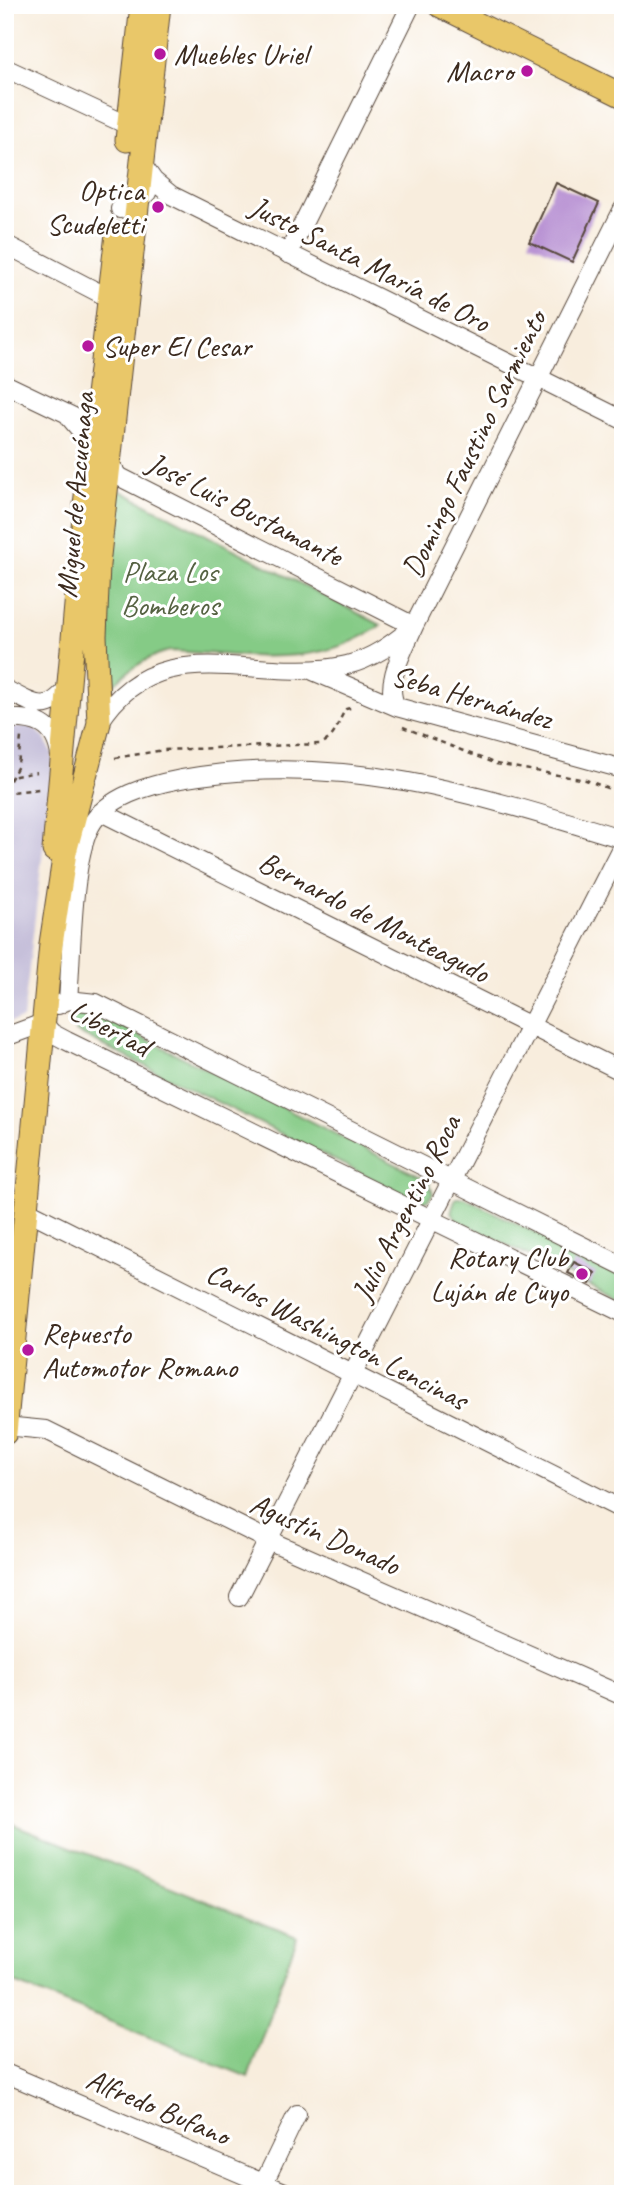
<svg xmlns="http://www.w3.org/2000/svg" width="628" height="2199" font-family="Caveat,sans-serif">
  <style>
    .railway { fill: #c6c0da }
    .green { fill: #85cb86; stroke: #607a52; stroke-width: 2 }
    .building { fill: #ba94d4 }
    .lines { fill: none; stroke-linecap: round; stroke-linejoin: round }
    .minor-casing { stroke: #57473b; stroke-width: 20 }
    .major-casing { stroke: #57473b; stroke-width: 25 }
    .path { stroke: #57473b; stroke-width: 2.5; stroke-dasharray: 5 5; stroke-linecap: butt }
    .minor { stroke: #fff; stroke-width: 18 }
    .major { stroke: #e9c769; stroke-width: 23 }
    .poi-dot { fill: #b5179e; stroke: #fff; stroke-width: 2.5 }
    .labels { text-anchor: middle; stroke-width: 6; stroke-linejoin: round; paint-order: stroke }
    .poi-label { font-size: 30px; fill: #3b2a1e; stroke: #fff; text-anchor: start }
    .street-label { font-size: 30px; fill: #3b2a1e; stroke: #fff }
    .park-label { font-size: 30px; fill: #556242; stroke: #fff }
  </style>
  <rect width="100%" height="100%" fill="#fff"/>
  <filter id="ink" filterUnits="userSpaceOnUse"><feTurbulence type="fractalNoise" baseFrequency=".0143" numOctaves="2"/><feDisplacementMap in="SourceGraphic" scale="14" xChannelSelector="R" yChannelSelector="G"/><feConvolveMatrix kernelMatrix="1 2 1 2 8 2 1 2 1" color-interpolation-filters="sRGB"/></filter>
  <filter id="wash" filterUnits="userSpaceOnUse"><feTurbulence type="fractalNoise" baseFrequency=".00686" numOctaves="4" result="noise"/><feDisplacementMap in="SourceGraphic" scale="28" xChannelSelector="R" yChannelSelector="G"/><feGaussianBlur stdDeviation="1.57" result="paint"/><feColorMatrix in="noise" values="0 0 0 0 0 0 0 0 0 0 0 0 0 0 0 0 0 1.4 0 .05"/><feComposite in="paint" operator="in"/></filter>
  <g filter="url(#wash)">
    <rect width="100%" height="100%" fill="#f8eddd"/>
    <path class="railway" d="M30 726 43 736 54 756 23 1019 5 1023V727Z"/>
    <path class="green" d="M113 487 381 625C318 671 243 654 169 651 143 658 126 672 107 691L104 647Z
      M74 1009 91 1011 429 1181 433 1194 427 1201H417L76 1032 69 1019Z
      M456 1198H465L623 1276V1302L457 1220 451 1212Z
      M5 1821 297 1937 248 2077 5 1979Z"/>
    <g id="blocks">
      <path class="building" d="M556 183 599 203 572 262 529 242Z
        M574 1262 596 1273 590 1284 568 1273Z"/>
    </g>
  </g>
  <g filter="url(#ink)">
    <use href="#blocks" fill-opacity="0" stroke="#57473b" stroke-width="2"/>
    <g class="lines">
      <g class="minor-casing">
        <path id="minor" d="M5 68 138 130
          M141 163 154 181 171 195 623 420
          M120 209 147 193
          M5 244 109 298
          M288 254 411 5
          M5 384 80 420
          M70 418 120 477 414 626
          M313 671 397 707 623 769
          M5 689C35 705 47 716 70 684
          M397 707C382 686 405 647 414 626L623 209
          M5 719C34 717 56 723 60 756
          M99 723C159 626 257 686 347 665 372 659 392 644 412 628
          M101 812 623 1072
          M68 1000C72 956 71 864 90 827 106 796 150 785 181 779 338 751 474 793 623 839
          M58 1005 68 1000 96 1003 623 1266
          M43 1023 52 1033 67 1041 623 1313
          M5 1037 43 1023
          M26 1210 623 1510
          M5 1426 46 1430 268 1540 623 1696
          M239 1597 623 844
          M5 2073 289 2194
          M259 2193 297 2114"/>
      </g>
      <g class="major-casing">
        <path id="major" d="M439 5 623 96
          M127 140 142 5
          M54 850 85 505 117 234
          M5 1433 51 944 65 852 99 723 95 636 98 565 159 5"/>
      </g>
      <path class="path" d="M403 727 496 764 586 780 623 794
        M115 758 164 750 320 744C338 737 336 723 346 709L355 707
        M5 778 37 772
        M5 789 18 766 21 737
        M5 797 12 792 39 789"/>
      <use href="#minor" class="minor"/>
      <use href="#major" class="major"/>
    </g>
  </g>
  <g class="poi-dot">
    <circle cx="160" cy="54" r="7"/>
    <circle cx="527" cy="71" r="7"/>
    <circle cx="158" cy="207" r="7"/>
    <circle cx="88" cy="346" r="7"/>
    <circle cx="582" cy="1274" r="7"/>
    <circle cx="28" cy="1350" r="7"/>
  </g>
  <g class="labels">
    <g class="poi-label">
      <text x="174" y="64">Muebles Uriel</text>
      <text x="513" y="81" text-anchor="end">Macro</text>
      <text x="144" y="200" text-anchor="end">Optica<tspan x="144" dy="34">Scudeletti</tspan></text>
      <text x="102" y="356">Super El Cesar</text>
      <text x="568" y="1267" text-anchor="end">Rotary Club<tspan x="568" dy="34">Luján de Cuyo</tspan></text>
      <text x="42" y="1343">Repuesto<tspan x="42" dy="34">Automotor Romano</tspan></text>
    </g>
    <g class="street-label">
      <text transform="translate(370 264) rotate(27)" y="10">Justo Santa María de Oro</text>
      <text transform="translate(474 444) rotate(-64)" y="10">Domingo Faustino Sarmiento</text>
      <text transform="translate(75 495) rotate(-85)" y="10">Miguel de Azcuénaga</text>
      <text transform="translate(245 509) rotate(27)" y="10">José Luis Bustamante</text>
      <text transform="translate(472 697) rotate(16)" y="10">Seba Hernández</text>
      <text transform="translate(374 917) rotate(27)" y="10">Bernardo de Monteagudo</text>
      <text transform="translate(110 1028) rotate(28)" y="10">Libertad</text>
      <text transform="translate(406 1208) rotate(-63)" y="10">Julio Argentino Roca</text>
      <text transform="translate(337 1336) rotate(27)" y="10">Carlos Washington Lencinas</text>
      <text transform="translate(325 1534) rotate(24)" y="10">Agustín Donado</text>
      <text transform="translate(158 2107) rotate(23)" y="10">Alfredo Bufano</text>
    </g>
    <g class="park-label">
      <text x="170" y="581">Plaza Los<tspan x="170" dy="34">Bomberos</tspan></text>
    </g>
  </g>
  <rect width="628" height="2199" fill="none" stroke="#fff" stroke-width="28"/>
</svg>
